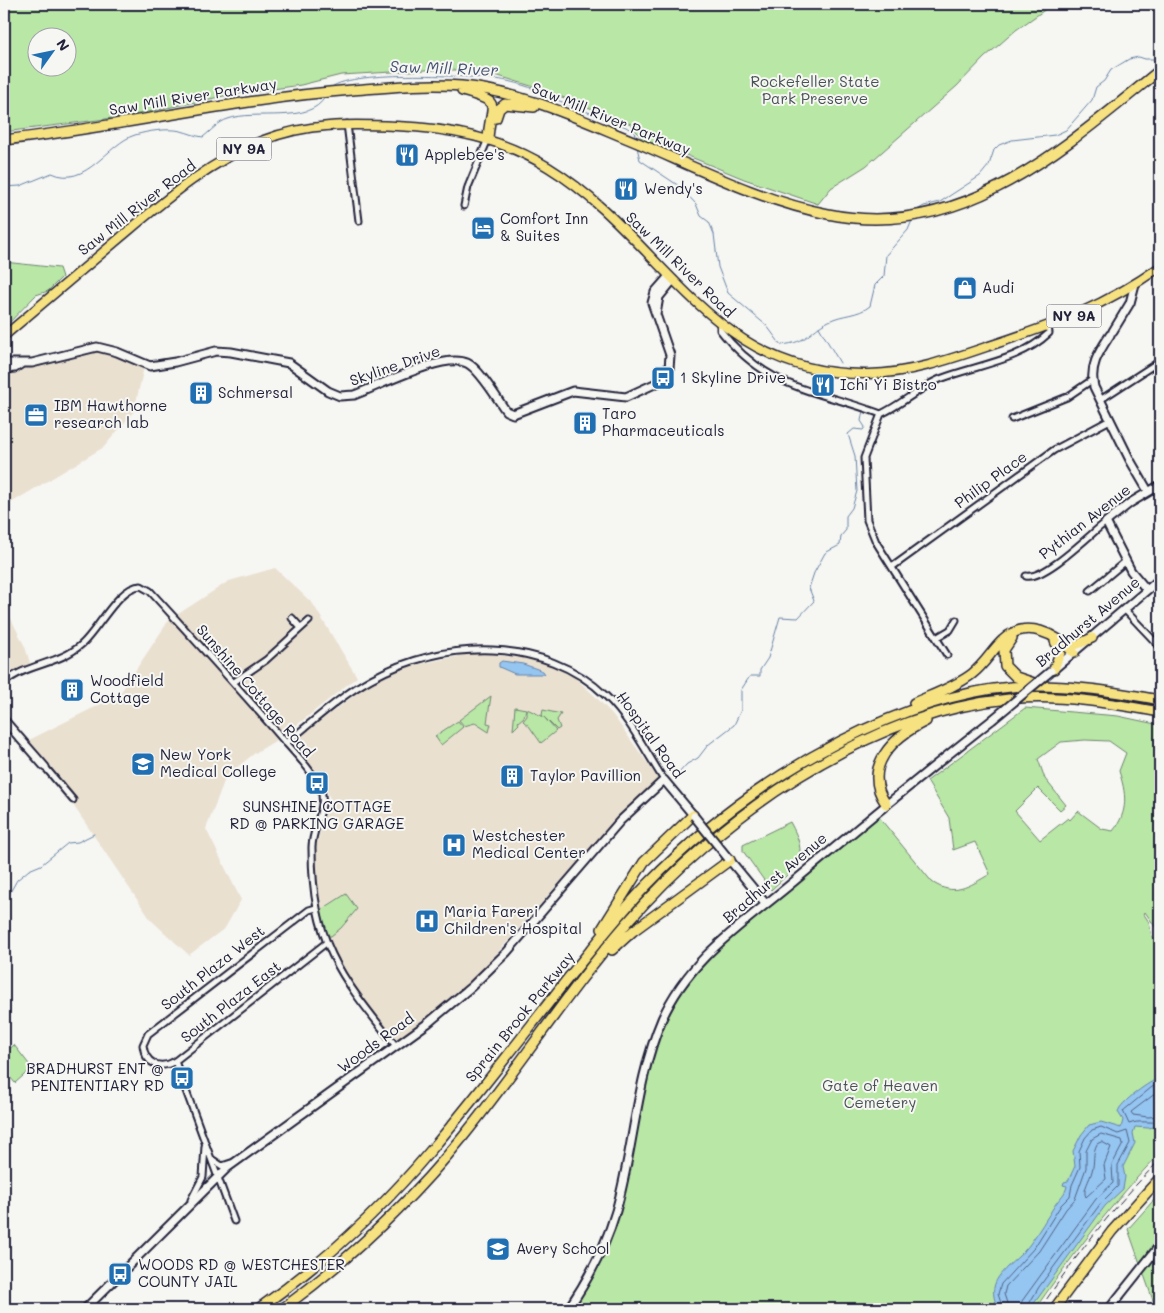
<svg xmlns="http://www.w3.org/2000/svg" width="1164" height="1313" font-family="Mali,sans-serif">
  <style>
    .built { fill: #e9e0d0 }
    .green { fill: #b9e7a6; stroke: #6e8470; fill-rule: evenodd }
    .water { fill: #95c5f1; stroke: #6784a8 }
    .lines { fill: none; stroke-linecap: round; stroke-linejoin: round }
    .shore { stroke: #506384; stroke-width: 1 }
    .stream { stroke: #6784a8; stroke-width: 1 }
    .street-casing { stroke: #22223b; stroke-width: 9 }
    .secondary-casing { stroke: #22223b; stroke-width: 11 }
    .primary-casing { stroke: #22223b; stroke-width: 11 }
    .highway-casing { stroke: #22223b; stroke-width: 12 }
    .street { stroke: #f6f6f2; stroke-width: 5 }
    .secondary { stroke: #f6f6f2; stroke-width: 7 }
    .primary { stroke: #f7e281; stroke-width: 8 }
    .highway { stroke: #f7e281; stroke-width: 9 }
    .rail { stroke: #22223b; stroke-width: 1; stroke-dasharray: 8 4; stroke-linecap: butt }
    .secondary-bridge-casing { stroke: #22223b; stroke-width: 11; stroke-linecap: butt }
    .secondary-bridge { stroke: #f6f6f2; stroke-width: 7 }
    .labels { text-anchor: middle; stroke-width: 4; stroke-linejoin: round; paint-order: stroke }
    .shield { fill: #f6f6f2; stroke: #626272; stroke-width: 1 }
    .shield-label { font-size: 14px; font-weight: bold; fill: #22223b }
    .park-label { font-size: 15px; fill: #485356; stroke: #f6f6f2 }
    .street-label { font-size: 15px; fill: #22223b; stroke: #f6f6f2 }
    .poi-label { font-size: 15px; fill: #22223b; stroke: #f6f6f2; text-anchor: start }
    .water-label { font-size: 16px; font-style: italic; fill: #445372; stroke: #f6f6f2 }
  </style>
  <rect width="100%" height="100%" fill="#f6f6f2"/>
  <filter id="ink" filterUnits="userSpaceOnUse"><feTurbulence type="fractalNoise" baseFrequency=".02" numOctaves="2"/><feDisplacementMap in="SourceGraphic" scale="10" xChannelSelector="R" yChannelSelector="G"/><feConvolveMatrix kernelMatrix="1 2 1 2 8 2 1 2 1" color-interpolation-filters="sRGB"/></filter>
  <g filter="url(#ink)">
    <path class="built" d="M92 349 106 351 144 367 134 411 104 447 4 507V365Z
      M275 568 313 604 357 677 283 736 255 753 226 776 206 829 241 900 225 928 189 955 151 920 29 740 119 695 169 620 229 581Z
      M4 605 25 647 30 663 4 679Z
      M469 654H490L528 659 545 663 574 677 595 696 613 715 658 778 596 841 484 968 429 1017 398 1040 387 1029 349 980 334 953 324 926 316 874 315 849 330 799 324 783 294 747V741L369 684 391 673 415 665Z"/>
    <path class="green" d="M4 4H1053L1016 30 984 58 957 86 866 166 831 188 818 204 744 179 669 148 643 140 631 124 544 90 479 70H426L341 75 301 85 224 96 129 116 4 132ZM38 38H68V68H38Z
      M4 262 59 268 62 277 48 291 36 295 4 328Z
      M491 696 487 723 491 724 489 732 475 723 464 726 459 720Z
      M515 707 526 709 524 717 518 722 519 724 513 730Z
      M1025 708 1118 716 1160 725V912L1156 928 1145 912 1143 913 1149 922 1152 937 1160 943V1153C1114 1201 1073 1254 1035 1309H572L601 1258 647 1076 664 1023 677 997 697 969 728 938 878 816 932 882C954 897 968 887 990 874L975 842 953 850 949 818 927 781ZM1085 740 1109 741 1126 753 1119 771C1126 793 1129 811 1113 831L1102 829 1078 811 1070 820 1068 818 1040 840 1015 811 1038 788 1060 810 1066 805 1045 779 1038 759 1061 742Z
      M527 709 544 717 556 731 541 743 529 726 523 721 527 716Z
      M543 710 561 714 557 720 560 728 557 730 542 715Z
      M458 721 463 727 441 745 435 736Z
      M790 822C810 858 798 865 771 890L743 851V845Z
      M346 894 357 909 341 928 331 936H327L321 910Z
      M14 1045 32 1068 15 1083 4 1070V1054Z
      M1160 1193V1309H1156L1128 1229Z"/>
    <path class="water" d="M502 661 523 664 543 671 545 674H515L499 667V663Z
      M1160 1078V1126L1148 1128 1135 1127 1133 1133 1135 1143 1123 1167 1125 1177 1123 1189 1105 1206 1030 1309H999C980 1278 1015 1265 1030 1244 1039 1231 1047 1218 1055 1205 1060 1197 1065 1195 1067 1186L1063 1185 1064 1182 1068 1181 1075 1166 1073 1151 1081 1135 1089 1125 1101 1122 1121 1128 1123 1120 1118 1112C1119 1103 1151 1080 1160 1078Z"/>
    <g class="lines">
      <path class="shore" d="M1160 1084 1152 1087 1123 1111 1129 1124C1139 1120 1149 1123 1160 1122
        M1160 1090 1131 1112 1133 1115 1148 1117 1160 1116
        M1102 1142 1111 1147 1104 1165 1106 1179 1086 1197C1082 1190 1090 1180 1092 1171 1095 1162 1092 1153 1097 1144Z
        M1003 1309 998 1294 1001 1284 1034 1248 1061 1205 1070 1196 1072 1185 1080 1167 1079 1151 1085 1138 1092 1130 1101 1127 1118 1134 1127 1131 1130 1143 1118 1165V1186L1101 1203 1039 1287 1026 1309
        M1009 1309 1004 1294 1006 1286 1039 1251 1066 1209 1075 1199 1086 1168V1151L1092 1139 1101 1134 1122 1140 1123 1144 1112 1165 1113 1183 1096 1199 1022 1301 1020 1309"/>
      <path class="stream" d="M329 89C348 69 465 76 495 79 508 80 543 90 552 98L626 127 634 132 636 138
        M637 147 640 160 679 186 696 204 701 216 709 222 714 234 718 267 728 293 767 326 781 345C810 342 807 332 829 321 842 314 858 316 870 306L875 285 884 276 886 255 908 230 913 218
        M4 187 20 186 52 173C86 189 108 143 135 135 148 131 168 128 181 131 189 133 195 136 203 137 211 131 218 122 228 119 255 109 310 125 325 97
        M917 210 924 206 940 202 980 176 989 165 994 150 999 145 1012 140 1055 135 1066 130 1092 100 1096 87 1104 81 1111 70 1129 59 1139 57 1145 59H1154L1160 53
        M819 327 840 363
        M677 775 687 764 698 758 708 745 734 725 741 710V690L750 676H760V670L768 658 780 617 798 618 814 601 809 588 814 573 825 553 840 545 841 536 846 530V516L852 508 857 491 855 456 848 434 854 429 863 430 865 427 861 421 863 410
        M4 903 17 880 29 870 41 865 68 843 78 842 94 834"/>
      <g class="street-casing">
        <path id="street" d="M347 124 359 221
          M464 206 468 187 488 139
          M720 324V330C768 391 815 389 881 414 902 404 919 388 940 379 976 365 1020 361 1049 333L1048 326
          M1100 400 1160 361
          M881 414 864 458 867 520 876 542 947 655
          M1012 419 1067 397 1092 380
          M892 567 1054 450 1110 420
          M1026 576C1045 580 1090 534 1106 522
          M1090 591 1126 561
          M1125 610 1160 647
          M292 618 301 628
          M938 637 950 630 956 620
          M234 682 266 660 309 621
          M4 683C27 663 59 665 82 644 98 630 119 586 141 586L150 591C194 639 238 687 280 736 292 750 315 773 321 790 327 809 311 830 312 849 312 943 340 976 396 1046
          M286 743C314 721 340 696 371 679 443 639 544 636 606 696 630 719 646 752 664 780
          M45 767 73 800
          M316 908 309 910 148 1034 143 1045C145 1064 160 1070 175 1061L326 943
          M175 1061 234 1221
          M213 1160 222 1166 231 1163
          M191 1200 203 1177 205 1146"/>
      </g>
      <g class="secondary-casing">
        <path id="secondary" d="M656 314 659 297 673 280
          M1113 331 1130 303 1135 284
          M1110 335C1099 352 1089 366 1094 387L1130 460 1148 491
          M4 363H32L97 347 117 352 150 366 175 362 216 351 231 352 289 363 328 391 340 396 354 395C379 386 444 352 467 363 480 369 497 399 506 411L513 414 573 391 626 397 661 381 669 369 670 355 652 303 655 292 669 276
          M4 369 15 368 21 364
          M1147 590 1131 571 1106 522 1130 503 1160 485
          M1054 669 1160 579
          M4 720 45 767
          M728 858 766 904
          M85 1309 227 1168 428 1023 471 987 507 952 620 821 664 780 694 816
          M568 1309C588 1280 606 1245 616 1211 634 1148 636 1080 662 1019 689 958 743 924 792 883 858 828 924 773 992 720
          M1109 1309 1160 1245"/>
      </g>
      <g class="primary-casing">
        <path id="primary" d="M4 336C43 303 82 270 121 237 165 200 210 161 264 140 307 123 350 124 396 126 450 128 501 138 548 167 664 238 709 377 869 374 912 373 951 359 992 345 1056 324 1105 306 1160 267"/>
      </g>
      <g class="highway-casing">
        <path id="highway" d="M462 91C505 103 490 103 488 139
          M496 118 499 109 505 104 534 107
          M4 140C120 127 235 99 352 90 389 87 425 83 462 86 524 92 581 120 638 143 699 169 762 201 828 214 961 242 1064 148 1160 70
          M1012 638 1004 650 1005 666 1016 677 1034 683
          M1064 642 1076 645 1092 638
          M1054 669 1060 653 1055 641
          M914 703C934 694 955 687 972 674 985 664 992 650 1003 640 1026 618 1056 634 1074 653
          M886 804C861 767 893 737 926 721
          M602 929 644 862 693 815
          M612 950 633 931 730 860
          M258 1309C322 1264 381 1210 432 1149 478 1095 521 1038 565 982 592 949 618 915 647 885 704 826 769 778 841 741 894 714 951 692 1011 687 1061 683 1111 691 1160 700
          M282 1309C349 1260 409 1203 462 1138 519 1068 568 991 627 923 718 818 867 712 1009 699 1060 694 1110 703 1160 712
          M1054 1309 1112 1231 1160 1178"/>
      </g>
      <use href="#street" class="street"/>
      <use href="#secondary" class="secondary"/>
      <use href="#primary" class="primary"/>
      <use href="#highway" class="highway"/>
      <path class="rail" d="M1040 1309C1076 1255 1114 1206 1160 1160"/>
      <g class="secondary-bridge-casing">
        <path id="secondary-bridge" d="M992 720 1051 671
          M694 816 728 858"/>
      </g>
      <use href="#secondary-bridge" class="secondary-bridge"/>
    </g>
  </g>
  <defs>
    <g id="restaurant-square" transform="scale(1.25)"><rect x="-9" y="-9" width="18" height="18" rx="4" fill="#1f6fb2" stroke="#f6f6f2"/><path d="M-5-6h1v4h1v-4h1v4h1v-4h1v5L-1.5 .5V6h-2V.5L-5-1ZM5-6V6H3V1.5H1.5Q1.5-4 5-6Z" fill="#fff"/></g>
    <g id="hotel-square" transform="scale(1.25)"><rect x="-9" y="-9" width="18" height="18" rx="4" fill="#1f6fb2" stroke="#f6f6f2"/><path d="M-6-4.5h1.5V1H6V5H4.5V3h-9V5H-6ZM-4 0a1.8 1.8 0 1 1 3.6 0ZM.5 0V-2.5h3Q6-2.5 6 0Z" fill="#fff"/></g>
    <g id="shop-square" transform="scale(1.25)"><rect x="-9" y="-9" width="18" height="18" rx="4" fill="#1f6fb2" stroke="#f6f6f2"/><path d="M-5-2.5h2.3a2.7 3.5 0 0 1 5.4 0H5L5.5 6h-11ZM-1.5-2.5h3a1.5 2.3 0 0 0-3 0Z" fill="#fff"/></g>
    <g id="bus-square" transform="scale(1.25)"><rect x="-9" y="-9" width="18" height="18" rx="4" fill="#1f6fb2" stroke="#f6f6f2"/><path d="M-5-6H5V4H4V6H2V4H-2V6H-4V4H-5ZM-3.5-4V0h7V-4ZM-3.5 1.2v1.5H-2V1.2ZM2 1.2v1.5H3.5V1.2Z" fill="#fff"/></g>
    <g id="building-square" transform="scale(1.25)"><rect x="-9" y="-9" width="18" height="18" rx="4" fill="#1f6fb2" stroke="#f6f6f2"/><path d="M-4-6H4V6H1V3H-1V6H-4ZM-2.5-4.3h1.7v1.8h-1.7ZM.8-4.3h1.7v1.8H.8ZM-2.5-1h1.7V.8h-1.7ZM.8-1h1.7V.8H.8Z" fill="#fff"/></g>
    <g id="office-square" transform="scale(1.25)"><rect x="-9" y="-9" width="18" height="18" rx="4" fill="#1f6fb2" stroke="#f6f6f2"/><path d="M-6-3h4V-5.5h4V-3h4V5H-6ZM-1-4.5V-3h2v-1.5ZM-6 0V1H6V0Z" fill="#fff"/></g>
    <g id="university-square" transform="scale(1.25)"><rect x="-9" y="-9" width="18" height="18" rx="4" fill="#1f6fb2" stroke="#f6f6f2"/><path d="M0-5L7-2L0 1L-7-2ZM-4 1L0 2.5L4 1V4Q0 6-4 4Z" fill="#fff"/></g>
    <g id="hospital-square" transform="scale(1.25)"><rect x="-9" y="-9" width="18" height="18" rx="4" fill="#1f6fb2" stroke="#f6f6f2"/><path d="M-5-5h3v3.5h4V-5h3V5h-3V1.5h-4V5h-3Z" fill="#fff"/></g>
    <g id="school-square" transform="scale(1.25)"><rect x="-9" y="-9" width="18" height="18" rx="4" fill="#1f6fb2" stroke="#f6f6f2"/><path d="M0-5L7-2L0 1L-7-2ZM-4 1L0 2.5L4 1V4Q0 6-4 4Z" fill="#fff"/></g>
  </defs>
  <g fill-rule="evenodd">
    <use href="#restaurant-square" x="407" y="155"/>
    <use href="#restaurant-square" x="626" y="189"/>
    <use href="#hotel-square" x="483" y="228"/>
    <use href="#shop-square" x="965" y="288"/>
    <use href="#bus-square" x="663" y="378"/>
    <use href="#restaurant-square" x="823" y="385"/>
    <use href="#building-square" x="201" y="393"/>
    <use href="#office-square" x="36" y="415"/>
    <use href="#building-square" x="585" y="423"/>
    <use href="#building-square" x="72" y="690"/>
    <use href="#university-square" x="143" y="764"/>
    <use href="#building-square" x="512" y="776"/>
    <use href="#bus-square" x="317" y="783"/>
    <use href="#hospital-square" x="454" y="845"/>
    <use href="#hospital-square" x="427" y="921"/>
    <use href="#bus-square" x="182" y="1078"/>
    <use href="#school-square" x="498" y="1249"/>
    <use href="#bus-square" x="120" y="1274"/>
  </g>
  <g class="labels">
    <g class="shield">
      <rect x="216.5" y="137.5" width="55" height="23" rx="4"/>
      <rect x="1046.5" y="304.5" width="55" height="23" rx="4"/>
    </g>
    <g class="shield-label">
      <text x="244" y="154">NY 9A</text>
      <text x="1074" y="321">NY 9A</text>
    </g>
    <g class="park-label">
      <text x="815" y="87">Rockefeller State<tspan x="815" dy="17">Park Preserve</tspan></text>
      <text x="880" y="1091">Gate of Heaven<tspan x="880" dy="17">Cemetery</tspan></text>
    </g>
    <g class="street-label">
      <text transform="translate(193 97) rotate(-9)" y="5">Saw Mill River Parkway</text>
      <text transform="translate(611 119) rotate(22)" y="5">Saw Mill River Parkway</text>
      <text transform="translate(137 208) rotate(-38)" y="5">Saw Mill River Road</text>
      <text transform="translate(680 265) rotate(44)" y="5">Saw Mill River Road</text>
      <text transform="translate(395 366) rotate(-19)" y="5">Skyline Drive</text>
      <text transform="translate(991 480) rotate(-36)" y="5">Philip Place</text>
      <text transform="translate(1085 522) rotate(-38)" y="5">Pythian Avenue</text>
      <text transform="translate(1088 622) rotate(-40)" y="5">Bradhurst Avenue</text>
      <text transform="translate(255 691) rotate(49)" y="5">Sunshine Cottage Road</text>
      <text transform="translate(650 735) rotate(54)" y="5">Hospital Road</text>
      <text transform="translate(775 878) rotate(-40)" y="5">Bradhurst Avenue</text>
      <text transform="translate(213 968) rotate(-38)" y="5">South Plaza West</text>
      <text transform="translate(231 1002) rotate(-38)" y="5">South Plaza East</text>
      <text transform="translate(520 1017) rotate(-51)" y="5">Sprain Brook Parkway</text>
      <text transform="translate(376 1043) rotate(-36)" y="5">Woods Road</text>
    </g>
    <g class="poi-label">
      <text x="424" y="160">Applebee's</text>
      <text x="644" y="194">Wendy's</text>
      <text x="500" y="224">Comfort Inn<tspan x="500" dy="17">&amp; Suites</tspan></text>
      <text x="982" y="293">Audi</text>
      <text x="680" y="383">1 Skyline Drive</text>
      <text x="840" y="390">Ichi Yi Bistro</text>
      <text x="218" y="398">Schmersal</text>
      <text x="54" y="411">IBM Hawthorne<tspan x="54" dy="17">research lab</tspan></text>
      <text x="602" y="419">Taro<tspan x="602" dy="17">Pharmaceuticals</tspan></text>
      <text x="90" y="686">Woodfield<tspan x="90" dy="17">Cottage</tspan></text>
      <text x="160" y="760">New York<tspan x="160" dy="17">Medical College</tspan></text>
      <text x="530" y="781">Taylor Pavillion</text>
      <text x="317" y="812" text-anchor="middle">SUNSHINE COTTAGE<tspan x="317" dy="17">RD @ PARKING GARAGE</tspan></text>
      <text x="472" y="841">Westchester<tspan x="472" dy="17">Medical Center</tspan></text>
      <text x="444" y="917">Maria Fareri<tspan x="444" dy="17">Children's Hospital</tspan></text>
      <text x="164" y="1074" text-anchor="end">BRADHURST ENT @<tspan x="164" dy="17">PENITENTIARY RD</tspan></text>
      <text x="516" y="1254">Avery School</text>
      <text x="138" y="1270">WOODS RD @ WESTCHESTER<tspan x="138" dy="17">COUNTY JAIL</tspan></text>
    </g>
    <g class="water-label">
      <text transform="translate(444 68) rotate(2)" y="6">Saw Mill River</text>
    </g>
  </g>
  <rect width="1164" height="1313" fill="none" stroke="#f6f6f2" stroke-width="20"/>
  <rect x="10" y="10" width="1144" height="1293" fill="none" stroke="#22223b" stroke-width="2" filter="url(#ink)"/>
  <g transform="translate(52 52) rotate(57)"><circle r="24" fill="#f6f6f2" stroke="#a1a1a9"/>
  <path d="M0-4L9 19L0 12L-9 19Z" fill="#1f6fb2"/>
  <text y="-8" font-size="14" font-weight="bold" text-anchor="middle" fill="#22223b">N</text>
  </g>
</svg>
